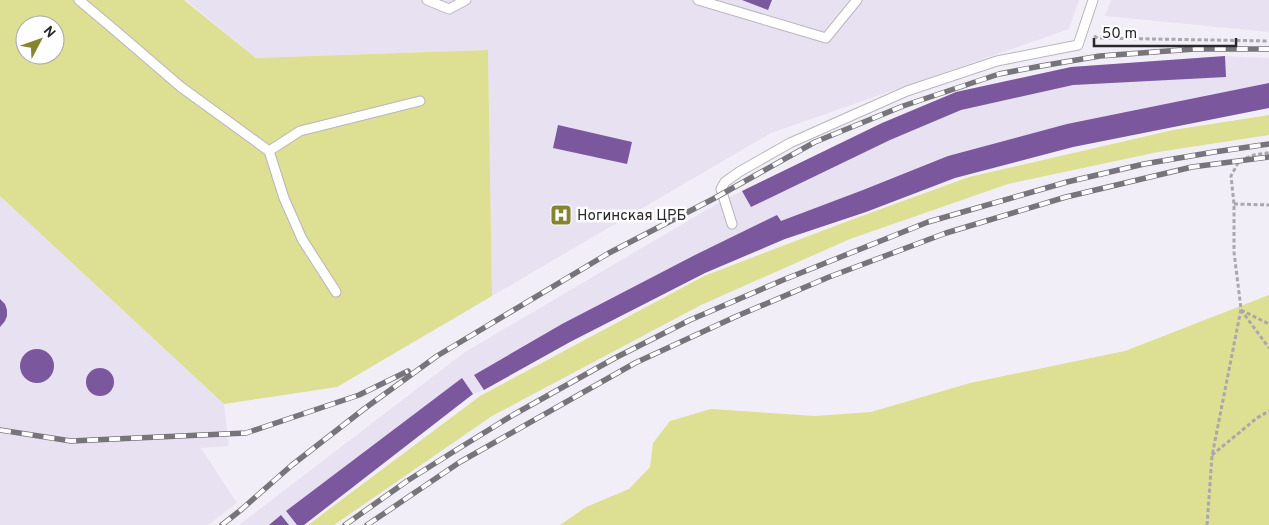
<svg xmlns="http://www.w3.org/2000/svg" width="1269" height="525" font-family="Overpass,sans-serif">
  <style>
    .built { fill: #e8e1f1 }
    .green { fill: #dddf92; fill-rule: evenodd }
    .building { fill: #7b579e }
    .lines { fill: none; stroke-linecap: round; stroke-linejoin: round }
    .service-casing { stroke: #b9b5bd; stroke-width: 11 }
    .path { stroke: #aaa7ae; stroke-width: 3; stroke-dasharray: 4 2.5; stroke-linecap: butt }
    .service { stroke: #fff; stroke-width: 9 }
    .rail-casing { stroke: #77757b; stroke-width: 5.5 }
    .rail { stroke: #fefdff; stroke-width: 4; stroke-dasharray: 11; stroke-linecap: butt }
    .labels { text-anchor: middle; stroke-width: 5; stroke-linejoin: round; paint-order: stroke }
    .poi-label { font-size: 15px; fill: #28272a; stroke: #fefdff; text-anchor: start }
  </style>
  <rect width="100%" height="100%" fill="#f2eef7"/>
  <path class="built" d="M186 0H1079L1069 29 771 133 492 296 488 50 256 58Z
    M1111 0H1269V32L1105 16Z
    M1225 56 1269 58V108L1073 147 955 178 785 239 705 273 570 342 484 390 473 394 304 525H239L465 352 725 199 956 92 1071 67Z
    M0 196 224 404 229 446 201 448 237 503 208 525H0Z"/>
  <path class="green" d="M0 0H184L256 58 488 50 492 296 337 387 224 404 0 196ZM25 25H55V55H25Z
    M1269 115V135L1158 152 1008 184 850 239 701 305 492 416 334 525H308L480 396 704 276 848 221 969 177 1173 130Z
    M1269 295V525H560L586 507 629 489 650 467 653 443 670 421 711 409 815 416 871 412 970 383 1125 351Z"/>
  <path class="building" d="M742 0H772L768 10Z
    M1225 56 1226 77 1073 85 961 110 890 140 751 207 742 191 882 123 956 92 1071 67Z
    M1269 83V108L1073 147 955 178 866 212 785 239 705 273 570 342 484 390 474 375 562 324 695 255 777 215 781 221 863 190 948 156 1067 124Z
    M558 125 632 142 627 164 553 148Z
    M0 299 5 304 7 310V316L5 321 0 327Z
    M20 366a17 17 0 1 1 34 0a17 17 0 1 1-34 0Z
    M86 382a14 14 0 1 1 28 0a14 14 0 1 1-28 0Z
    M462 378 473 394 304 525H297L286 511Z
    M281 515 289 525H269Z"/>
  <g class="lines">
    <g class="service-casing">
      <path id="service" d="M79 0 117 32 181 87 269 151 284 198 302 239 336 292
        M427 0 449 9 466 0
        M698 0 826 38 857 0
        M269 151 300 131 420 101
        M732 224 721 189 725 182 739 172 790 143 907 91 997 61 1078 45 1093 0"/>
    </g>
    <path class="path" d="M1094 36 1098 38 1269 41
      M1234 204 1269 205
      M1241 310 1269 348
      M1241 310 1269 324
      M1212 455 1257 418 1269 411
      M1207 525 1212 456 1241 309 1234 252V204L1231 176 1239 161 1254 155 1267 153 1269 150"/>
    <use href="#service" class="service"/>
    <g class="rail-casing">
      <path id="rail" d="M0 430 71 441 246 433 359 395 408 371
        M222 525 242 509 292 465 364 409 437 356 609 253 713 199 815 142 903 106 999 74 1041 66 1100 56 1195 49H1269
        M345 525 407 481 453 452 513 415 615 358 690 320 783 280 928 222 1067 182 1144 164 1214 152 1269 144
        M367 525 460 462 635 363 737 316 829 277 946 233 1066 197 1192 167 1269 157"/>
    </g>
    <use href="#rail" class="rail"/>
  </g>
  <defs>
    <g id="hospital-square" transform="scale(1.125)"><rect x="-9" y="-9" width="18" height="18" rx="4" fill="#85852e" stroke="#fefdff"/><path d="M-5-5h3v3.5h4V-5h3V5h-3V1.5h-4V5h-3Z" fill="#fff"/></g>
  </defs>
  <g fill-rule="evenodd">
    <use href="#hospital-square" x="561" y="215"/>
  </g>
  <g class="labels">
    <g class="poi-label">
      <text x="577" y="220">Ногинская ЦРБ</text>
    </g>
  </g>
  <g transform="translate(40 40) rotate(49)"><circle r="24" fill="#fefdff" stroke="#a8a7aa"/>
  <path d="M0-4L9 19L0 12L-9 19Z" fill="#85852e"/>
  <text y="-8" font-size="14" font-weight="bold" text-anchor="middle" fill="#28272a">N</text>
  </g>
  <path d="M1094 38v8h142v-8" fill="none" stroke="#28272a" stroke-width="2.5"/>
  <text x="1102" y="38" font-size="15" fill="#28272a" stroke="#fefdff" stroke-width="4" paint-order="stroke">50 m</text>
</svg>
